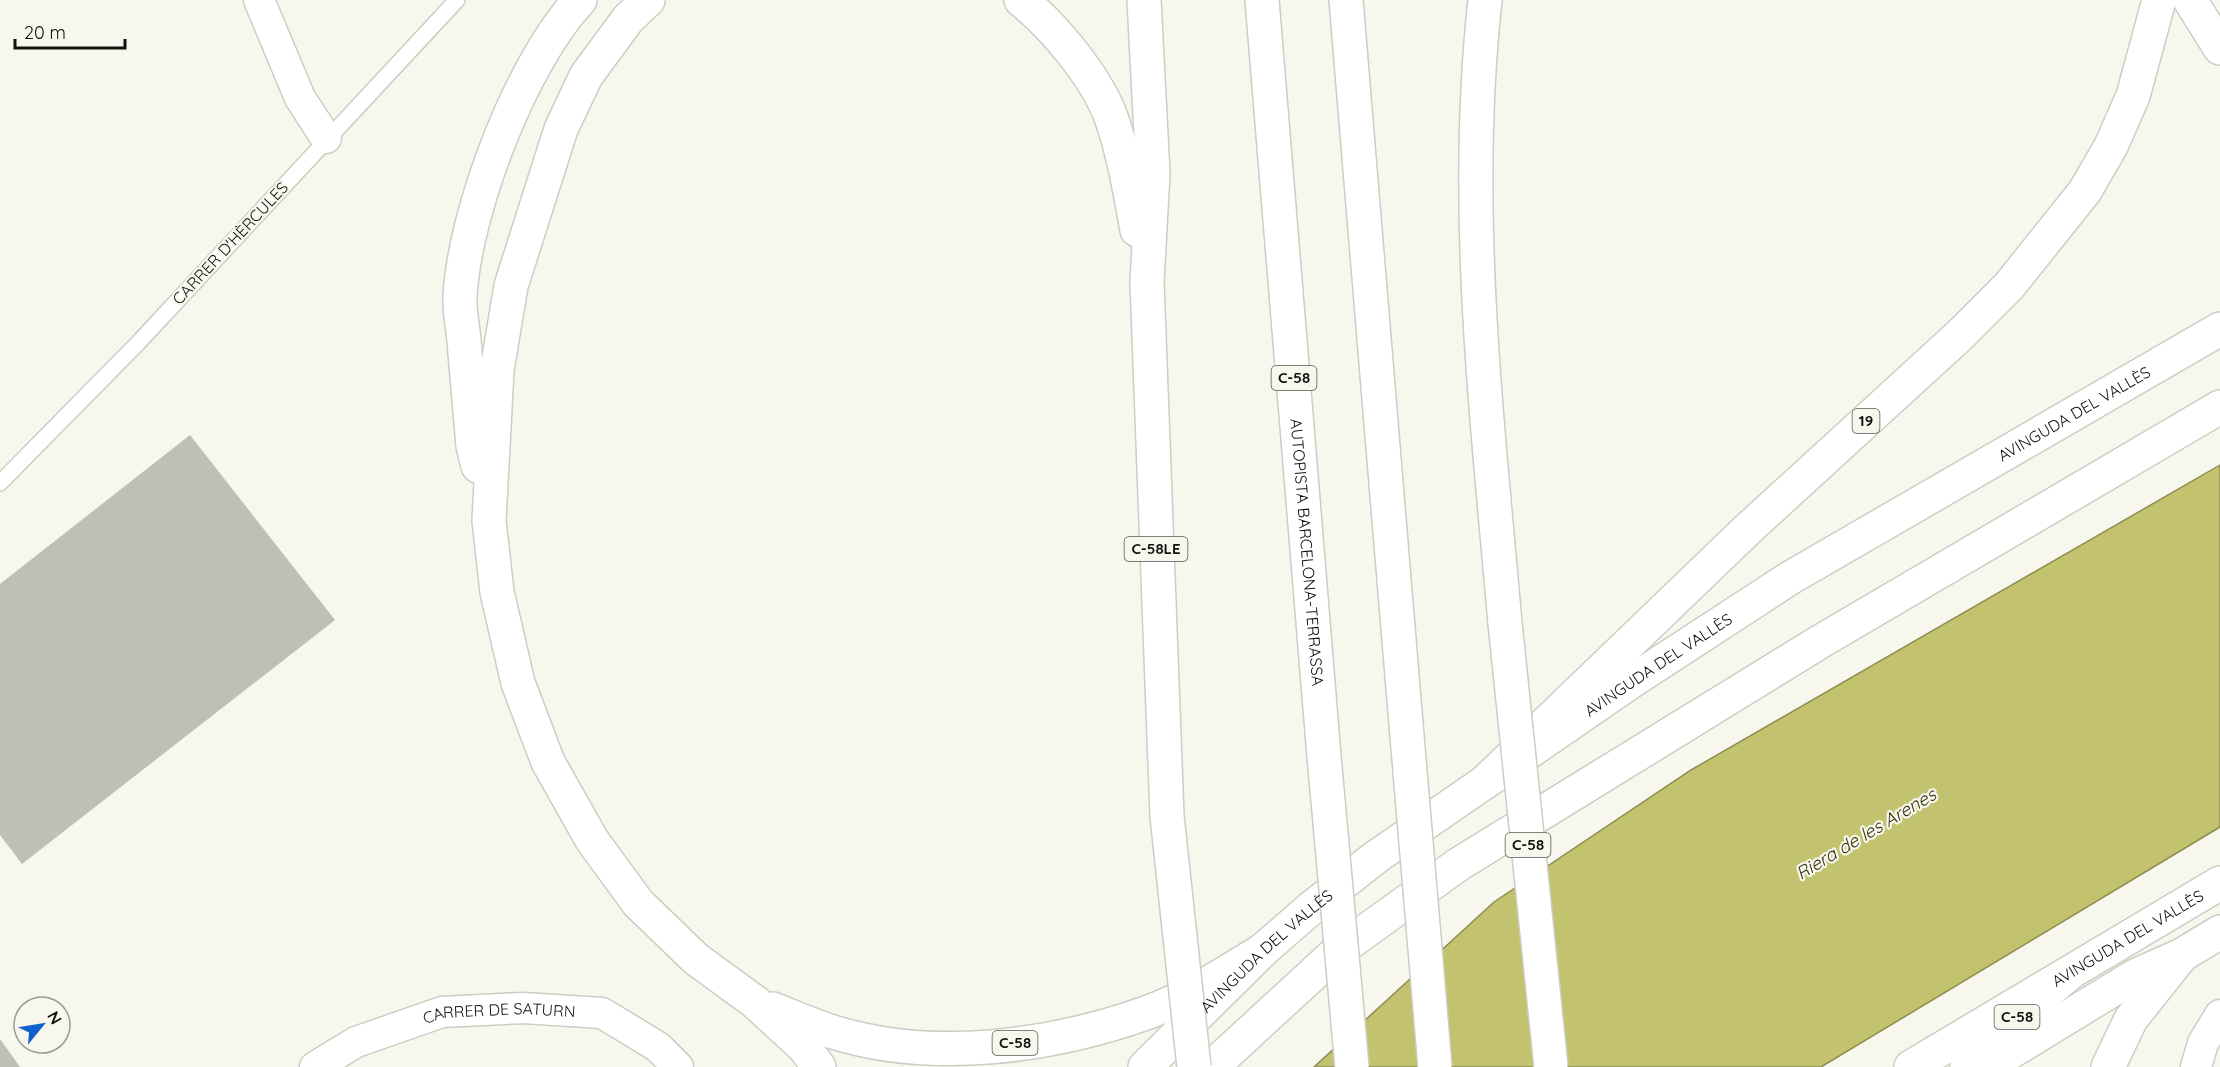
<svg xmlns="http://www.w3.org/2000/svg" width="2220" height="1067" font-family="Quicksand,sans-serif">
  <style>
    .water { fill: #c3c26e; stroke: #8e8d51; stroke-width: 1.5 }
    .building { fill: #bebfb5 }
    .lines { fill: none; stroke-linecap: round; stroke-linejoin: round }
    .service-casing { stroke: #cdcdc3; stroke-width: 18 }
    .minor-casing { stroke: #cdcdc3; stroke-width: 33 }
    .secondary-casing { stroke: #cdcdc3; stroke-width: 36 }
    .motorway-casing { stroke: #cdcdc3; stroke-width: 36 }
    .service { stroke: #fff; stroke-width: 15 }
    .minor { stroke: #fff; stroke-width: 30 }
    .secondary { stroke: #fff; stroke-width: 33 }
    .motorway { stroke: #fff; stroke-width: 33 }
    .motorway-bridge-casing { stroke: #cdcdc3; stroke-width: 36; stroke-linecap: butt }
    .motorway-bridge { stroke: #fff; stroke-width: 33 }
    .labels { text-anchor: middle; stroke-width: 4.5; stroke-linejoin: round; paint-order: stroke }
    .shield { fill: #f7f7ed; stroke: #565651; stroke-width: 1.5 }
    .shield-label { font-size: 15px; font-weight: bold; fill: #11110e }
    .street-label { font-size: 16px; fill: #11110e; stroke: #f7f7ed }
    .water-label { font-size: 18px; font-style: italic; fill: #33320d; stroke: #f7f7ed }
  </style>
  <rect width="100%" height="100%" fill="#f7f7ed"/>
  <path class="water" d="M2220 465V827L1821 1067H1314L1494 902 1691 770Z"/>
  <path class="building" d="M190 435 335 620 22 864 0 835V584Z
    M0 1039 20 1067H0Z"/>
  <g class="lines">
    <g class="service-casing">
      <path id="service" d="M0 483 138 343 457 0"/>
    </g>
    <g class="minor-casing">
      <g id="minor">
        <path d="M259 0 300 98 326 138"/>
        <path id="s1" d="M315 1067 356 1042 442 1012 523 1008 602 1013 658 1047 678 1067"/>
        <path d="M2196 1067 2203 1043 2220 1015"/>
      </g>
    </g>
    <g class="secondary-casing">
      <g id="secondary">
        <path id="s2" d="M1145 1067 1263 950 1310 909 1376 857 1635 679 1790 578 2220 329"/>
        <path d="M1212 1067 1338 951 1459 864 1823 640 2220 407"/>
        <path id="s3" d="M1911 1067 2220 883"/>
        <path d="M1986 1067 2135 976 2182 955 2220 932"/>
      </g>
    </g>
    <g class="motorway-casing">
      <g id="motorway">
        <path d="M648 0 628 19 586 76 561 129 511 286 497 370 489 521 497 592 518 683 548 762 592 840 638 903 696 959 755 1002 804 1047 819 1067"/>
        <path d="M1021 0C1054 26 1096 77 1111 117 1124 154 1130 192 1137 230"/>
        <path d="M1144 0 1153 173 1147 282 1167 816"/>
        <path id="s4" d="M1262 0 1324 756"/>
        <path d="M1346 0 1405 712"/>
        <path d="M1485 0C1462 208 1487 416 1505 623"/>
        <path d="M2190 0 2220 48"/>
        <path d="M478 466 473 446C470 411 467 376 464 341 463 327 459 310 460 296 465 210 521 63 580 0"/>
        <path d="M1485 782 1748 529 1960 335 2009 286 2085 191 2111 146 2133 96 2159 0"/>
        <path d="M773 1009C793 1017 813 1026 833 1032 932 1063 1050 1047 1146 1013 1188 998 1225 973 1263 950"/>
        <path d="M1967 1067 1986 1043 2071 972"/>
        <path d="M2108 1067 2131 1019 2182 955"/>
      </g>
    </g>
    <use href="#service" class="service"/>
    <use href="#minor" class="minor"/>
    <use href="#secondary" class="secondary"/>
    <use href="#motorway" class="motorway"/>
    <g class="motorway-bridge-casing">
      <path id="motorway-bridge" d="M1505 623 1551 1067
        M1405 712 1435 1067
        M1324 756 1352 1067
        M1167 816 1194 1067"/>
    </g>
    <use href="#motorway-bridge" class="motorway-bridge"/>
  </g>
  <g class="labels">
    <g class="shield">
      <rect x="1271.5" y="366" width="45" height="24" rx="4.5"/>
      <rect x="1852.5" y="409" width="27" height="24" rx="4.5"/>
      <rect x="1124.5" y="537" width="63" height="24" rx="4.5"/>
      <rect x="1505.5" y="833" width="45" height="24" rx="4.5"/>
      <rect x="1994.5" y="1005" width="45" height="24" rx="4.5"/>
      <rect x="992.5" y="1031" width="45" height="24" rx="4.5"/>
    </g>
    <g class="shield-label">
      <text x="1294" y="383">C-58</text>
      <text x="1866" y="426">19</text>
      <text x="1156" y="554">C-58LE</text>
      <text x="1528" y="850">C-58</text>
      <text x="2017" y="1022">C-58</text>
      <text x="1015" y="1048">C-58</text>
    </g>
    <g class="street-label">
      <text transform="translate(230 243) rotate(-47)" y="6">CARRER D'HÈRCULES</text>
      <text dy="6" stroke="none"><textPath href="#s2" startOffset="1140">AVINGUDA DEL VALLÈS</textPath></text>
      <text dy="6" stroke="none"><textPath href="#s4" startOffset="554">AUTOPISTA BARCELONA-TERRASSA</textPath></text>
      <text dy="6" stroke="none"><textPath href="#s2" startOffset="654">AVINGUDA DEL VALLÈS</textPath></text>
      <text dy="6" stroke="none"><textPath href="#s3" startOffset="252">AVINGUDA DEL VALLÈS</textPath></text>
      <text dy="6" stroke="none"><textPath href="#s2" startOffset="168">AVINGUDA DEL VALLÈS</textPath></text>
      <text dy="6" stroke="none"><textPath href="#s1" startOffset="196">CARRER DE SATURN</textPath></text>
    </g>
    <g class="water-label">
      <text transform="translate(1866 834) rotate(-31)" y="6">Riera de les Arenes</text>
    </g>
  </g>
  <g transform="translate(42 1025) rotate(60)"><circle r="28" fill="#f7f7ed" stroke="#9b9b94" stroke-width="1.5"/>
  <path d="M0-4.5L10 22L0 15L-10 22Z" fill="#1061cb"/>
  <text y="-9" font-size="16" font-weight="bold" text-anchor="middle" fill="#11110e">N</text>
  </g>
  <path d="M15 39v9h110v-9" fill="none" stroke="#11110e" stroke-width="3"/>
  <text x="24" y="39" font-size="18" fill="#11110e" stroke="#f7f7ed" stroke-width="4.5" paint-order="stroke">20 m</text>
</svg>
